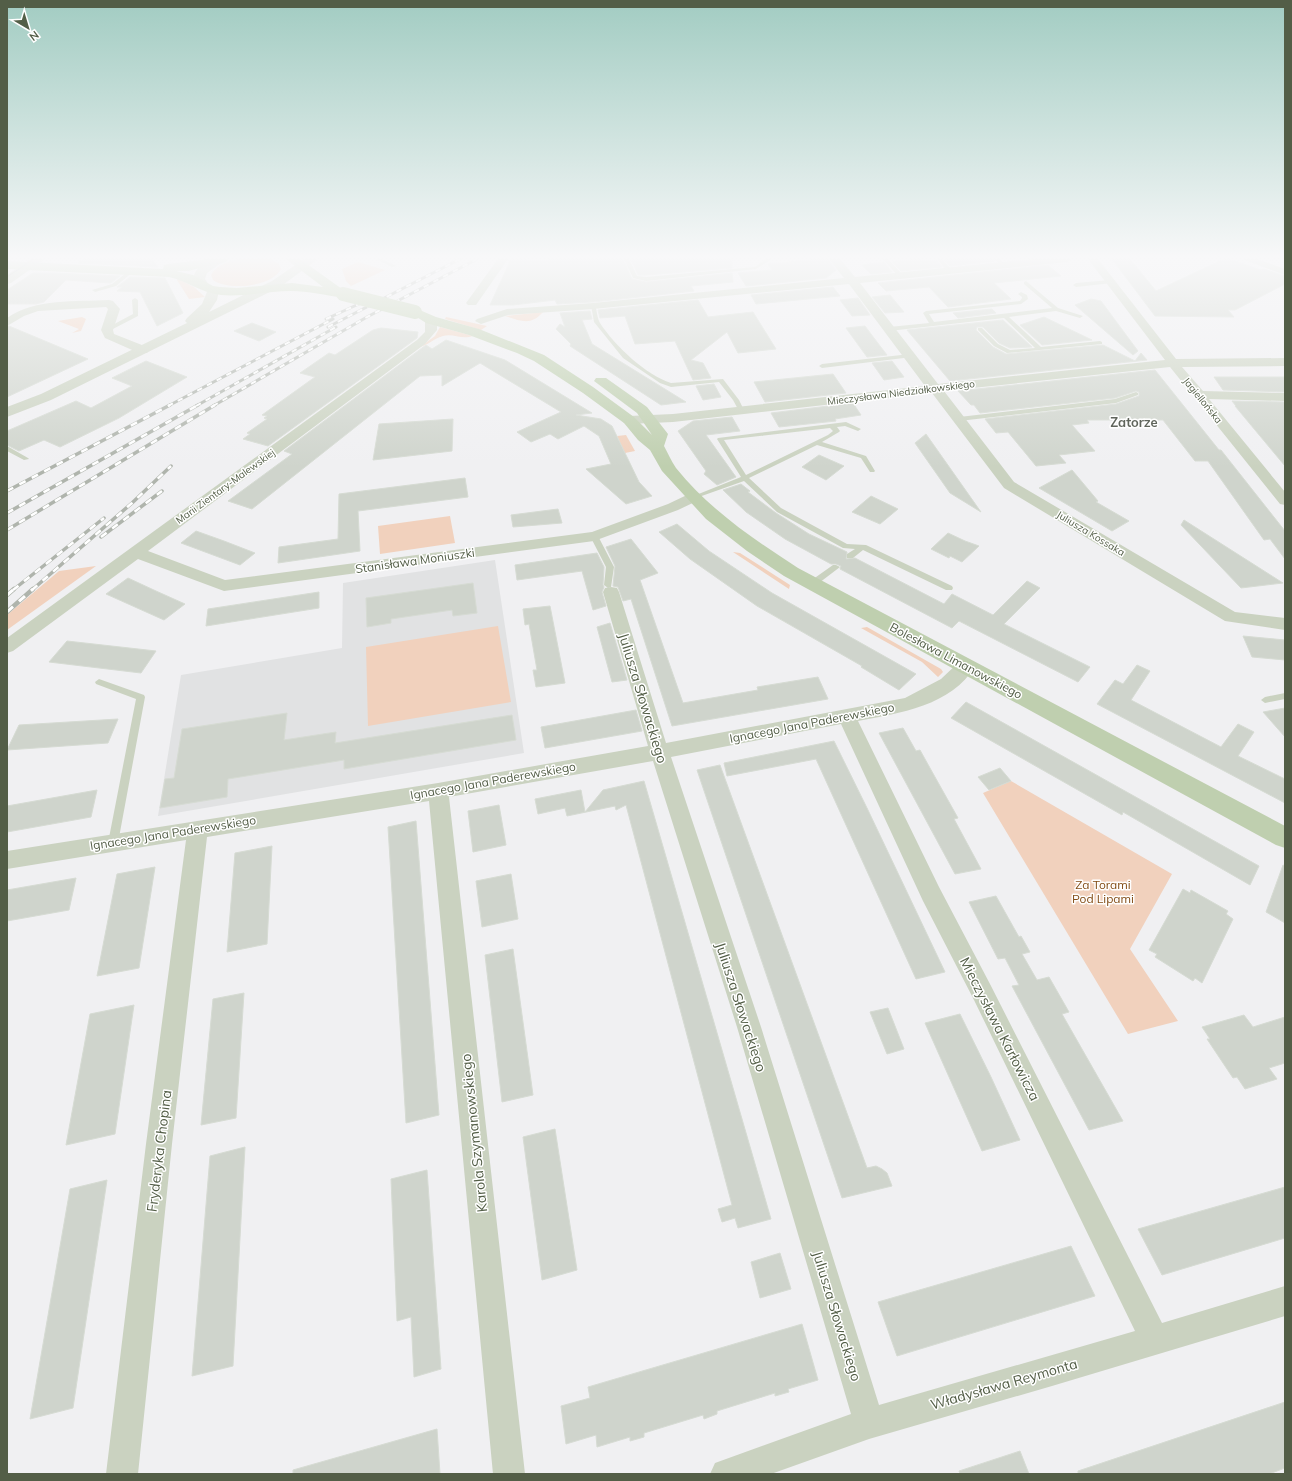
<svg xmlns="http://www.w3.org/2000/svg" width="1292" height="1481" font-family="Mulish,sans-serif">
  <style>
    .education { fill: #e1e2e3 }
    .green { fill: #f1d1bd }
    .building { fill: #cfd4cc; stroke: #d6dbd3 }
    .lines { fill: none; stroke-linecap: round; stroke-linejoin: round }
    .service { fill: #cad2c0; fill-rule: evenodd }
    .minor { fill: #cad2c0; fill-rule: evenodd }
    .tertiary { fill: #cad2c0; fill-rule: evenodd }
    .primary { fill: #bfcfaf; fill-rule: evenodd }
    .tram { stroke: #afb4ac; stroke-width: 1 }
    .rail-far2-casing { stroke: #afb4ac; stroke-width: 3 }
    .rail-far1-casing { stroke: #afb4ac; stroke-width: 3.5 }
    .rail-casing { stroke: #afb4ac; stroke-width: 4.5 }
    .rail-far2 { stroke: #fff; stroke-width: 2; stroke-dasharray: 5.5; stroke-linecap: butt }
    .rail-far1 { stroke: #fff; stroke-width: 2.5; stroke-dasharray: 7; stroke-linecap: butt }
    .rail { stroke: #fff; stroke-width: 3; stroke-dasharray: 8; stroke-linecap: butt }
    .primary-bridge { stroke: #bfcfaf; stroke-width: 14 }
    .labels { text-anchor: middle; stroke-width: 3; stroke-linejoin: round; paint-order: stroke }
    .far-street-label { font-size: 10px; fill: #535e47; stroke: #fff }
    .street-label { font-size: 12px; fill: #535e47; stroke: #fff }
    .park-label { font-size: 12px; fill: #824c15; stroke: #fff }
    .far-district-label { font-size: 13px; font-weight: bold; fill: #60655c; stroke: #fff }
    .near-street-label { font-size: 14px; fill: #535e47; stroke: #fff }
  </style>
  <rect width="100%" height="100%" fill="#f0f0f2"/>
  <path class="education" d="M495 560 524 753 158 816 181 675 342 648 343 583Z"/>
  <path class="green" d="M239 259H271L279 264 281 269C272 287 228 291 213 280L211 275C216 265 229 261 239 259Z
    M358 262 385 270 351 286 346 281 342 269Z
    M178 279 194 287 205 297 189 299 177 280Z
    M543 312C531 326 521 321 505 316Z
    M82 317 86 319 81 331 72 333 79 329 58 321Z
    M446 317 487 326 481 330 445 319Z
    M440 327 473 336C461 340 453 333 443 336 435 338 428 345 420 347L435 336Z
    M626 435 635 451 625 453 617 436Z
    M450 516 455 543 380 554 378 526Z
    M733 552 740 553 790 585 789 589Z
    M96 566 7 630V615L59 571Z
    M498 626 511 702 368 726 366 647Z
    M867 627 941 669 943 672 938 677 922 662 861 628Z
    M1011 781 1172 874 1130 949 1178 1021 1128 1034 983 793Z"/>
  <path class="building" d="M83 259H152L158 267 78 263Z
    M511 259 547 261 550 259H623L632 279 646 282 732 273 733 282 691 286 694 291 593 302 557 304 555 300 513 305H490Z
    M631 259H732V268L646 275H638Z
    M810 259H828L836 270 826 278 746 286 738 273 772 270 768 264 810 260Z
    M917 259 923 261 936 260 942 267 901 271 892 262Z
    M944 259H994L995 261 950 266Z
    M1112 259H1130L1156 291 1224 259H1229L1261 270 1264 269 1285 276V284L1235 310H1228L1234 317 1155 316Z
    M884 262 892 272 871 274 862 265Z
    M1048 265 1061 276 994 283 1011 299 948 307 929 287 886 291 878 283Z
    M33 273H52L120 276 111 283 66 280 44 302 36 304H7V290Z
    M130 277 165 278 183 313 157 326 140 292 117 291 122 287H117Z
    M833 287 840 296 756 304 751 295Z
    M890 295 904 312 885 313 872 297Z
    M858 298 870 315 852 316 840 300Z
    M1091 299 1101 301 1138 351 1133 355 1075 305Z
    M698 300 708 317 753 312 776 349 738 353 727 332 691 360 703 363 711 378 693 380 675 341 635 344 625 316 600 318 598 310Z
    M992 309 996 313 958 318 953 313Z
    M590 311 592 319 582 320 592 344 686 402 661 405 570 346 571 344 556 329 560 324 565 327 560 313Z
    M1044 317 1092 340 1042 345 1020 325Z
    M1003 320 1032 347 1010 348 999 343 983 327H977L976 330 993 347 1006 354 1103 345 1135 361 1141 353 1147 360 950 381 907 330Z
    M252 323 276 332 259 341 234 331Z
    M9 326 88 359 7 397V327Z
    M865 326 874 338 887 355 867 357 846 328Z
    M381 328 418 332 417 338 268 446 243 439 250 434 247 433 267 419 264 418 267 416 262 415 315 377 300 373 329 353 335 355 373 330Z
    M446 340 505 360 592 413 576 415 601 419 612 426 639 482 652 496 626 504 586 469 611 464 599 436 584 426 558 439 550 434 531 442 517 432 561 412 480 363 442 386V375L420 376 252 509 228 501 292 454 284 451 426 345 432 349Z
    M146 361 187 377 119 418 60 447 44 440 19 451 7 445V431L76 401 91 408 132 386 112 378Z
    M892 361 904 377 884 380 872 363Z
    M1155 370 1219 450H1221L1285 531V559L1270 539 1264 540 1208 461H1195L1163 420H1087L1089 423 1072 425 1095 451 1059 455 1066 463 1036 466 1008 432 996 433 985 419 1116 404 1139 396V392L1136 391 1115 398 980 413 974 405H971L958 391Z
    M833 374 846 393 765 402 754 382Z
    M1214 377H1285V392L1223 390Z
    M714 384 721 397 703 400 696 386Z
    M1232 401 1285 402V466L1235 406H1236Z
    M853 403 861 415 835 419 836 421 779 427 771 413Z
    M732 417 740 431 706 435 736 477 717 485 704 474 706 471 678 431 693 421Z
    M453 419 452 451 373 460 379 424Z
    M926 434 981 512 950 493 915 443Z
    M819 455 844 466 826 480 802 467Z
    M1072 470 1098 501 1096 502 1129 521 1112 531 1039 488Z
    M465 478 468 497 358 511 360 551 278 563 279 547 338 539 339 494Z
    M741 484 750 491 748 492 776 513 809 534 847 552 846 559 855 558 944 604 952 594 993 615 1027 581 1040 588 1004 624 1090 667 1078 682 959 621 952 628 840 569 841 566 836 564H831L785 539 746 512 723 490Z
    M871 496 898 509 880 524 852 512Z
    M558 509 562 523 513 527 511 515Z
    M1184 520 1283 583 1241 588 1181 525Z
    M677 524 709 551 772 593 916 674 899 690 861 667 862 666 757 606 690 559 659 532Z
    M196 531 224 541 255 553 240 565 181 543Z
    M948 533 965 541 979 546 962 562 950 556 949 558 931 549Z
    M631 539 658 573 640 580 683 703 758 690 757 687 818 677 828 699 672 726 631 599 623 601 618 587 613 586 615 566 606 547Z
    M597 553 604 567 603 585 604 587 602 592 606 606 593 610 582 571 517 580 515 565Z
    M128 578 156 591 185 604 164 620 106 594Z
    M473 583 477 613 453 616 452 610 391 619V623L367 627 366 598Z
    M319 592V608L206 626 208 609Z
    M550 606 565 683 536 687 533 670H537L529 624 525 625 523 609Z
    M610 623 627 680 612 682 597 627Z
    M1243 636 1285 640V660L1252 657Z
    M67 641 156 651 141 673 49 662Z
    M1137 665 1150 671 1131 700 1221 747 1238 724 1254 732 1238 756 1285 779V803L1097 704 1115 680 1123 684Z
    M966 702 1259 866 1250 885 1123 812 1122 815 951 718Z
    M1285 708V737L1263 712Z
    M636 710 642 731 545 748 541 727Z
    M287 713 284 740 336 732 335 743 512 715 516 740 344 769V760L228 779 227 797 160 808 165 779 174 778 182 729Z
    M118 719 108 743 7 750 19 725Z
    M903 728 916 751 920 750 935 777 958 818 954 819 981 869 955 874 879 733Z
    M834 741 867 808 945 972 916 979 816 759 727 776 724 763Z
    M720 765 867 1168 876 1166 882 1169 887 1173 892 1186 842 1198 697 770Z
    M1000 768 1011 781 989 790 978 777Z
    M644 781 771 1219 738 1228 735 1218 722 1222 718 1209 732 1205 626 805 616 810 615 806 567 816 565 808 538 814 535 799 581 790 585 812 603 790Z
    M97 790 91 817 7 832V806Z
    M499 805 506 845 473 852 468 811Z
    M416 821 439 1115 406 1123 388 827Z
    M272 846 267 944 227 952 235 853Z
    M1283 865 1285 866V923L1266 912Z
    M155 867 139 968 97 976 117 874Z
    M511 874 518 919 482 927 476 881Z
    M76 878 69 910 7 921V890Z
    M1183 889 1190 893 1191 890 1228 911 1226 914 1233 919 1202 983 1195 978 1193 981 1155 957 1157 954 1149 950Z
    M996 896 1019 937 1021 936 1030 952 1022 954 1037 980 1049 977 1069 1012 1062 1014 1123 1121 1089 1130 1012 986 1019 985 1005 958 998 959 969 902Z
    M513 949 533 1095 502 1102 485 955Z
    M244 993 236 1118 201 1125 213 999Z
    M134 1005 115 1134 66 1145 90 1014Z
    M888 1008 904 1049 887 1054 870 1012Z
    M960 1014 991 1077 1020 1140 982 1151 925 1023Z
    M1244 1015 1253 1027 1285 1017V1063L1269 1068 1277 1079 1245 1089 1237 1077 1233 1078 1207 1039H1210L1202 1027Z
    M555 1129 577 1270 542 1280 523 1137Z
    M245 1147 233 1366 192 1376 210 1156Z
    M427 1170 441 1369 414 1377 411 1317 397 1321 391 1179Z
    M107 1180 73 1408 30 1419 70 1189Z
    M1285 1187V1238L1162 1275 1138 1229Z
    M1071 1246 1095 1296 897 1356 878 1302Z
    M780 1253 791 1289 760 1298 751 1262Z
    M802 1324 818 1380 788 1389 789 1392 775 1396V1393L717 1411V1414L704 1419 703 1415 644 1433V1437L630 1441V1437L597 1447 596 1435 566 1444 561 1406 590 1398 588 1387Z
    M1285 1402V1468L1269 1474H1078V1471Z
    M437 1429 440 1474H293V1470Z
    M1020 1451 1029 1474H960L959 1471Z"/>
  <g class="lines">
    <path class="service" d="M376 259H382L396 266 392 267Z
      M624 259H629L637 276 646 277 755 267 766 259H772L756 269 646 281 633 278Z
      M883 259H888L902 274V276H898Z
      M937 259H942L952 270V272H948Z
      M995 259H1000L1006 266 1002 267Z
      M130 270 134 271 116 286 95 292 92 290 112 284Z
      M1110 280 1113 282 1112 283 1076 287 1073 285 1076 283Z
      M1026 281 1058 308 1083 316 1080 318 1056 311 1009 317 1041 347 1100 341 1102 342V344L1007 353 994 346 978 330V328H982L998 344 1010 350 1035 348 1004 318 889 331 886 329 889 327 929 323 923 313 926 311 1020 301 1022 298V297L1018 294 1021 292 1027 295 1028 299 1021 304 929 314 934 322 1052 308 1024 284V282Z
      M135 298 138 300V316L109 331H105V329L133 314 132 300Z
      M591 305H595C597 310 597 318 600 323 615 346 646 375 671 383L723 379 739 400 744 410 743 411H739L733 400 719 382 671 387 660 383 623 358 594 322Z
      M910 354 913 356 912 357 822 368 819 366 822 364Z
      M1136 392 1138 393V395L1116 403 959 421 956 419 959 417 1115 399Z
      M846 422 861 429 858 431 845 426 837 427 840 431 839 432 822 442 866 456 875 471 874 472H870L861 458 817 445 749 478 781 508 847 544 866 545 952 586 953 588 952 590H946L863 550 853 558H847V554L855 549 843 548 777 512 744 481 696 498H692L691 497 741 477 717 439 718 438ZM830 428 833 431 828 435 746 475 724 440Z
      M7 446 28 458 29 459 24 460 7 451Z
      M591 534H597L614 567 611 587 608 588 604 585 606 567 590 536Z
      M833 565H836L840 567 815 586H809V582Z
      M99 679 144 695 145 697 118 843 116 846 113 847 110 846 108 843 136 699 96 684 95 682Z
      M1285 693V699L1265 703 1261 700 1265 697Z"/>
    <path class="minor" d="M498 259H508L476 305H468L466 303Z
      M829 259H840L855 277 1034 259H1072L1067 262 860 283 938 384 1165 360 1088 259H1098L1176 359 1285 358V366L1182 367 1203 391 1285 393V401L1209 399 1285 492V505L1280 504 1170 367 944 391 1014 482 1235 612 1285 618V630L1225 621 1004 488 932 393 673 422 629 424 624 423 622 420 624 417 629 416 673 414 925 386 849 284 593 309 508 315 481 324 475 321 477 319 507 309 593 303 844 278Z
      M1242 259H1258L1285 269V275Z
      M109 300 113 301 120 309 113 330 114 334 147 347 149 350 147 353H139L105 338 101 330 108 309 106 307 38 311 24 316 7 326V318C36 298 75 302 109 300Z
      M431 317 437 320V330L425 344 148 551 225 580 592 532 668 504 689 494H699L701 497 699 500 678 510 594 541 224 591 138 559 13 651 7 653V638L417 340 425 332V320Z
      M611 587 617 588 619 592 666 743 905 698 941 679 960 661 966 660 972 661 975 666C952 706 899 713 858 721L939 887 990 984 1162 1323 1285 1286V1316L1052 1386 869 1439 771 1474H710L715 1463 851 1414 737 1027 653 761 449 797 525 1474H493L429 801 207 837 172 1144 138 1474H106L146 1144 186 840 7 869V851L438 783 648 746 603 592 605 588ZM841 724 923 901 974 1000 1135 1331 879 1405 761 1027 671 757Z"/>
    <path class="tertiary" d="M31 259H45L11 283 7 284V275Z
      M212 259H223L224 261 207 273 205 279 209 285 207 288H199L193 279C195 268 203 263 212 259Z
      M304 259H318L280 287 51 400 7 417V407L41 394 187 323 185 321 187 318 202 304 209 287 213 286 219 290 217 300 209 312 272 281Z"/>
    <path class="primary" d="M206 259H228L226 262 188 271H176L193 275 213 286 220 287 237 288 292 283 323 287 286 259H300L349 294 343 298C326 295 308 291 291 291 268 291 244 297 221 295 202 293 187 281 169 277L7 269V261L163 269 164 265C177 262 192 262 206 259Z
      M415 308 436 317 479 329 544 355 593 387 634 417 652 435 637 413 594 381 596 378H606L647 407 668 434 664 446C668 453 671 461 676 468 709 509 753 539 798 568L1285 826V848L1276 845 784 576 747 551 706 519 662 471 650 450 638 440 624 423 583 393 534 361 517 353 469 335 426 323 409 312Z"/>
    <path class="tram" d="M7 277 34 259"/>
    <g class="rail-far2-casing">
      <path id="rail-far2" d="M326 319 372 298
        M328 327 460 259
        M168 406 333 319
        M196 406 336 327
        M213 406 367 317 477 259"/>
    </g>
    <g class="rail-far1-casing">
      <path id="rail-far1" d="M7 491 170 405
        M7 513 198 405
        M7 530 215 405
        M101 537 162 491
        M13 590 104 518
        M32 590 132 503 171 466"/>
    </g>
    <g class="rail-casing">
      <path id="rail" d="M7 595 14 589
        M7 612 33 589"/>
    </g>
    <use href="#rail-far2" class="rail-far2"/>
    <use href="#rail-far1" class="rail-far1"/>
    <use href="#rail" class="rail"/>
    <path class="primary-bridge" d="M343 294 415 312"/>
  </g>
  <linearGradient id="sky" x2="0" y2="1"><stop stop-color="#a2ccc2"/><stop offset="0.55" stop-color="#f8f8f9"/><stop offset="1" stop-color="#f8f8f9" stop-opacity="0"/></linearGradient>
  <rect width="1292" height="467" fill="url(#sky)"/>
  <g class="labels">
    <g class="far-street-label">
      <text transform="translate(901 392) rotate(-7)" y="4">Mieczysława Niedziałkowskiego</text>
      <text transform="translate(1203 400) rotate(51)" y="4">Jagiellońska</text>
      <text transform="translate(225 486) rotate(-36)" y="4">Marii Zientary-Malewskiej</text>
      <text transform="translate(1091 533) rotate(31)" y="4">Juliusza Kossaka</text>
    </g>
    <g class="street-label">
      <text transform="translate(415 561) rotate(-8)" y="4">Stanisława Moniuszki</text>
      <text transform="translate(956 661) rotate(28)" y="4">Bolesława Limanowskiego</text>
      <text transform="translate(812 723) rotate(-11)" y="4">Ignacego Jana Paderewskiego</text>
      <text transform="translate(493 781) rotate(-10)" y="4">Ignacego Jana Paderewskiego</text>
      <text transform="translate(173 833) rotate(-9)" y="4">Ignacego Jana Paderewskiego</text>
    </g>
    <g class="park-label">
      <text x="1103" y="889">Za Torami<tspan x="1103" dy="14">Pod Lipami</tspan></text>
    </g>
    <g class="far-district-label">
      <text x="1134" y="427">Zatorze</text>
    </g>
    <g class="near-street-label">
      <text transform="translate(643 698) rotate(73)" y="5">Juliusza Słowackiego</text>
      <text transform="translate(741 1007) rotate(72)" y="5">Juliusza Słowackiego</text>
      <text transform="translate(1000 1029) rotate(63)" y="5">Mieczysława Karłowicza</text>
      <text transform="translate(474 1133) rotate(-96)" y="5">Karola Szymanowskiego</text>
      <text transform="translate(159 1151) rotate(-83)" y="5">Fryderyka Chopina</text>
      <text transform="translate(837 1316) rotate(73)" y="5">Juliusza Słowackiego</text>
      <text transform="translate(1004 1384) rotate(-16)" y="5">Władysława Reymonta</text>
    </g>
  </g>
  <rect width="1292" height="1481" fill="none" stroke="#535e47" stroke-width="16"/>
  <g transform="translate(28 28) rotate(142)" stroke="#ffffff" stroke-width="3" paint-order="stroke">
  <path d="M0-3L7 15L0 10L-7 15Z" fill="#535e47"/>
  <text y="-6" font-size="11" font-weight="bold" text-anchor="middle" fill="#535e47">N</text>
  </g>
</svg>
